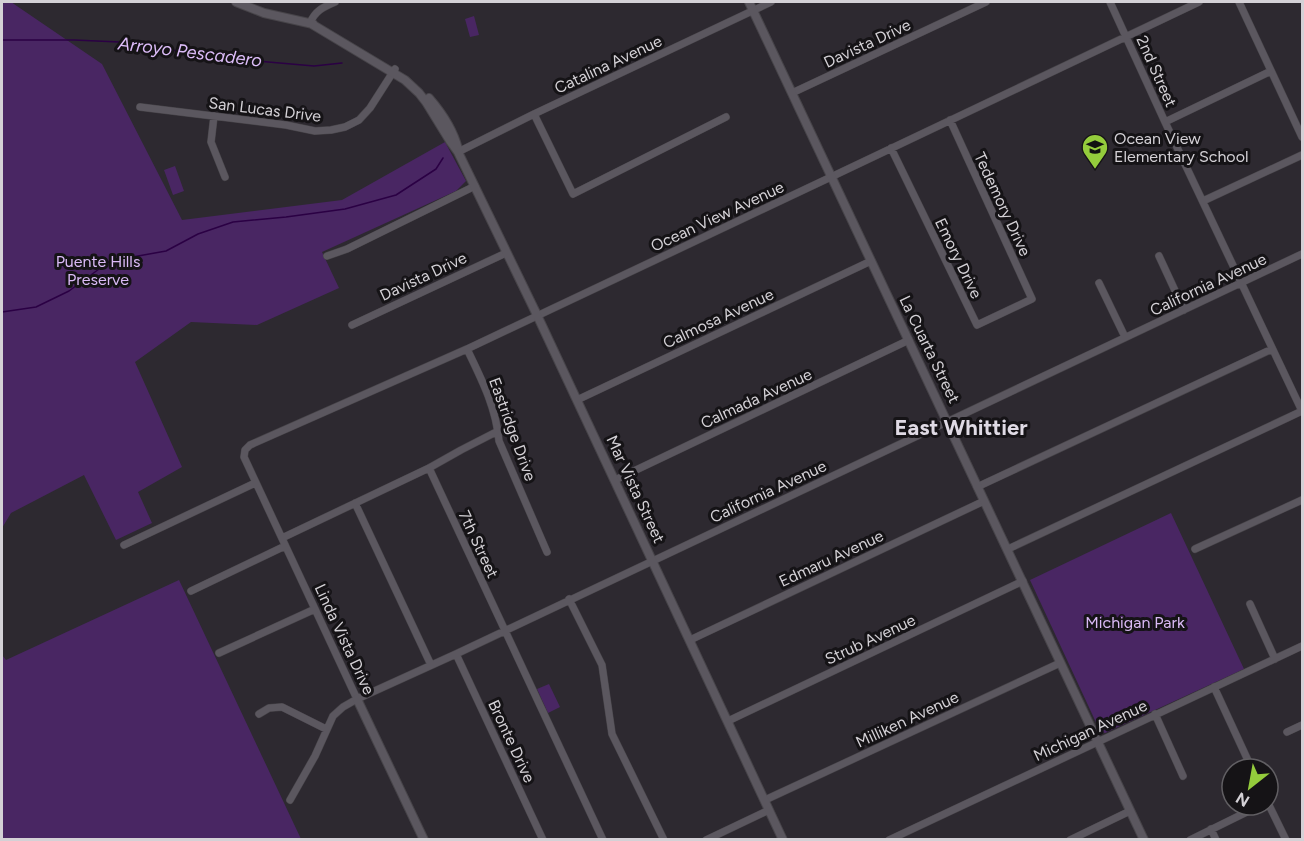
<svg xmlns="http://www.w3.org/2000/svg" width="1304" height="841" font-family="Figtree,sans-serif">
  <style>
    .green { fill: #492663 }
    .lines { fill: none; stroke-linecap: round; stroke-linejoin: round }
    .stream { stroke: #2b0044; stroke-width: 1.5 }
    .minor-casing { stroke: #474449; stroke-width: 8 }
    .tertiary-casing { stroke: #474449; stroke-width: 10 }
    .minor { stroke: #5b575f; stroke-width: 7 }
    .tertiary { stroke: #5b575f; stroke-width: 8 }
    .labels { text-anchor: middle; stroke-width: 6; stroke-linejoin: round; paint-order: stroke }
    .street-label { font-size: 16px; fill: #d4d1d6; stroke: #151316 }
    .poi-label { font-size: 16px; fill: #d4d1d6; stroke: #151316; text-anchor: start }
    .park-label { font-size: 16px; fill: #dabaf6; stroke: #151316 }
    .water-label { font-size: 18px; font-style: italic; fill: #dcbcf8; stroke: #151316 }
    .district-label { font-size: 22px; font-weight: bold; fill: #dfdae4; stroke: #151316 }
  </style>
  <rect width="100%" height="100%" fill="#2d2930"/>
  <path class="green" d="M2 2H11L102 64 182 220 342 200 445 142 466 181 456 191 322 252 339 288 257 325 191 322 135 362 182 467 138 492 152 523 116 540 84 475 11 513 2 528Z
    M474 16 479 35 470 37 465 19Z
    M175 166 184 191 173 195 164 170Z
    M1171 513 1244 669 1105 733 1100 731 1030 580Z
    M179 580 301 839H2V655L6 660Z
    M549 684 560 707 548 713 537 689Z"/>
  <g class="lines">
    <path class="stream" d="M2 40H74L142 43 199 56 314 66 342 63
      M2 312 36 307 69 291 110 261 166 251 198 234 233 222 286 217 345 209 396 195 436 169 443 158"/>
    <g class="minor-casing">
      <path id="minor" d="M1239 2 1302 137
        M310 23C315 11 323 7 335 2
        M792 93 986 2
        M140 107 286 125 315 131 331 130 345 127 359 120 370 108 395 69
        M534 114 573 194 726 117
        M214 116 211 142 225 177
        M1165 122 1271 71
        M891 148 977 325 1032 299 950 120
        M458 152 534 114 771 2
        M1203 201 1302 155
        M327 256 347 249 475 186
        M1159 256 1184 310
        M1099 283 1125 337
        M352 325 506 253
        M467 349C481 378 496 407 499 441L547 552
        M577 400 871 261
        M429 468 603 840
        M615 480 909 340
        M977 487 1272 349
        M355 503 431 665
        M282 538 429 468 461 450 498 431
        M124 545 255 483
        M1008 549 1302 411 1165 122 1110 2
        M1195 549 1302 500
        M191 591 285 546
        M569 599 602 665 612 734 664 840
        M1250 604 1275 659
        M690 640 984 501
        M219 653 315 609
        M456 654 543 840
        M1214 687 1252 769
        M357 699 244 457 245 450 250 445 467 349 831 177 1199 2
        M259 714 269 708 282 707 326 729
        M1155 714 1183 776
        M728 721 1023 581
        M1287 732 1302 725
        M290 800 315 756 333 716 343 707 357 699 456 654 1302 254
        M765 800 1060 663
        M1268 803 1286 840
        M1211 829 1216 840
        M706 840 769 810
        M889 840 1302 646
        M1070 840 1130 811
        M1190 840 1261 805"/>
    </g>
    <g class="tertiary-casing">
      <path id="tertiary" d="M236 2 264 13 313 24
        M749 2 1144 840
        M310 23 405 80 419 93 426 102 450 141 458 152 537 315 783 840
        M429 98C442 113 453 129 458 149
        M357 699 424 840"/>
    </g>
    <use href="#minor" class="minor"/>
    <use href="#tertiary" class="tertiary"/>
  </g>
  <defs>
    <g id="school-pin" transform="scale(1.35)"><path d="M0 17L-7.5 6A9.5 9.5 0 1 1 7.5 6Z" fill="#94cc3c" stroke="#151316"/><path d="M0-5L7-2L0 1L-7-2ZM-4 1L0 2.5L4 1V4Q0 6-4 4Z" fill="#111"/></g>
  </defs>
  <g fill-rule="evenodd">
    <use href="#school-pin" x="1095" y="147"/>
  </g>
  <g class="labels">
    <g class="street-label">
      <text transform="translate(867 43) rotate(-25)" y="6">Davista Drive</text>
      <text transform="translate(608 64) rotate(-25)" y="6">Catalina Avenue</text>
      <text transform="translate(1157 71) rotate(66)" y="6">2nd Street</text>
      <text transform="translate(265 109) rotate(7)" y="6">San Lucas Drive</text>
      <text transform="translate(1003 204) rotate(65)" y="6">Tedemory Drive</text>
      <text transform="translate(717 216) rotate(-25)" y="6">Ocean View Avenue</text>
      <text transform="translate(959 258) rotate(64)" y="6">Emory Drive</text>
      <text transform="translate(423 276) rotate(-25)" y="6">Davista Drive</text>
      <text transform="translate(1208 284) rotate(-25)" y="6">California Avenue</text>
      <text transform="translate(718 318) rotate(-25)" y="6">Calmosa Avenue</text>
      <text transform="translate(930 349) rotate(64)" y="6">La Cuarta Street</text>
      <text transform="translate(756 398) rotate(-25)" y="6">Calmada Avenue</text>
      <text transform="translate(513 429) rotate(70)" y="6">Eastridge Drive</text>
      <text transform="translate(636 489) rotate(65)" y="6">Mar Vista Street</text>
      <text transform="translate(768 491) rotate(-25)" y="6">California Avenue</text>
      <text transform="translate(479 544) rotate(65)" y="6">7th Street</text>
      <text transform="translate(831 558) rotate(-25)" y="6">Edmaru Avenue</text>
      <text transform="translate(345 639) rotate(65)" y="6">Linda Vista Drive</text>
      <text transform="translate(870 639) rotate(-25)" y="6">Strub Avenue</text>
      <text transform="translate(907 719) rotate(-25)" y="6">Milliken Avenue</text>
      <text transform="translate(1090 730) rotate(-25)" y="6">Michigan Avenue</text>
      <text transform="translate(512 741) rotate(65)" y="6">Bronte Drive</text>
    </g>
    <g class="poi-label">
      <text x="1114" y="144">Ocean View<tspan x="1114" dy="18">Elementary School</tspan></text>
    </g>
    <g class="park-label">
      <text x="98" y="267">Puente Hills<tspan x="98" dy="18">Preserve</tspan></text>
      <text x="1135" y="628">Michigan Park</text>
    </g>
    <g class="water-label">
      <text transform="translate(190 52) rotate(7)" y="6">Arroyo Pescadero</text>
    </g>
    <g class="district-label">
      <text x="961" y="435">East Whittier</text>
    </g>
  </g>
  <rect width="1304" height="841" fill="none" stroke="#d4d1d6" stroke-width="6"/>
  <g transform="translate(1250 787) rotate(211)"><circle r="28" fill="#151316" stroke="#615f63" stroke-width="1.5"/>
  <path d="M0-4.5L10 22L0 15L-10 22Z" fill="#94cc3c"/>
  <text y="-9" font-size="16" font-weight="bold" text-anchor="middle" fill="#d4d1d6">N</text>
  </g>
</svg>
